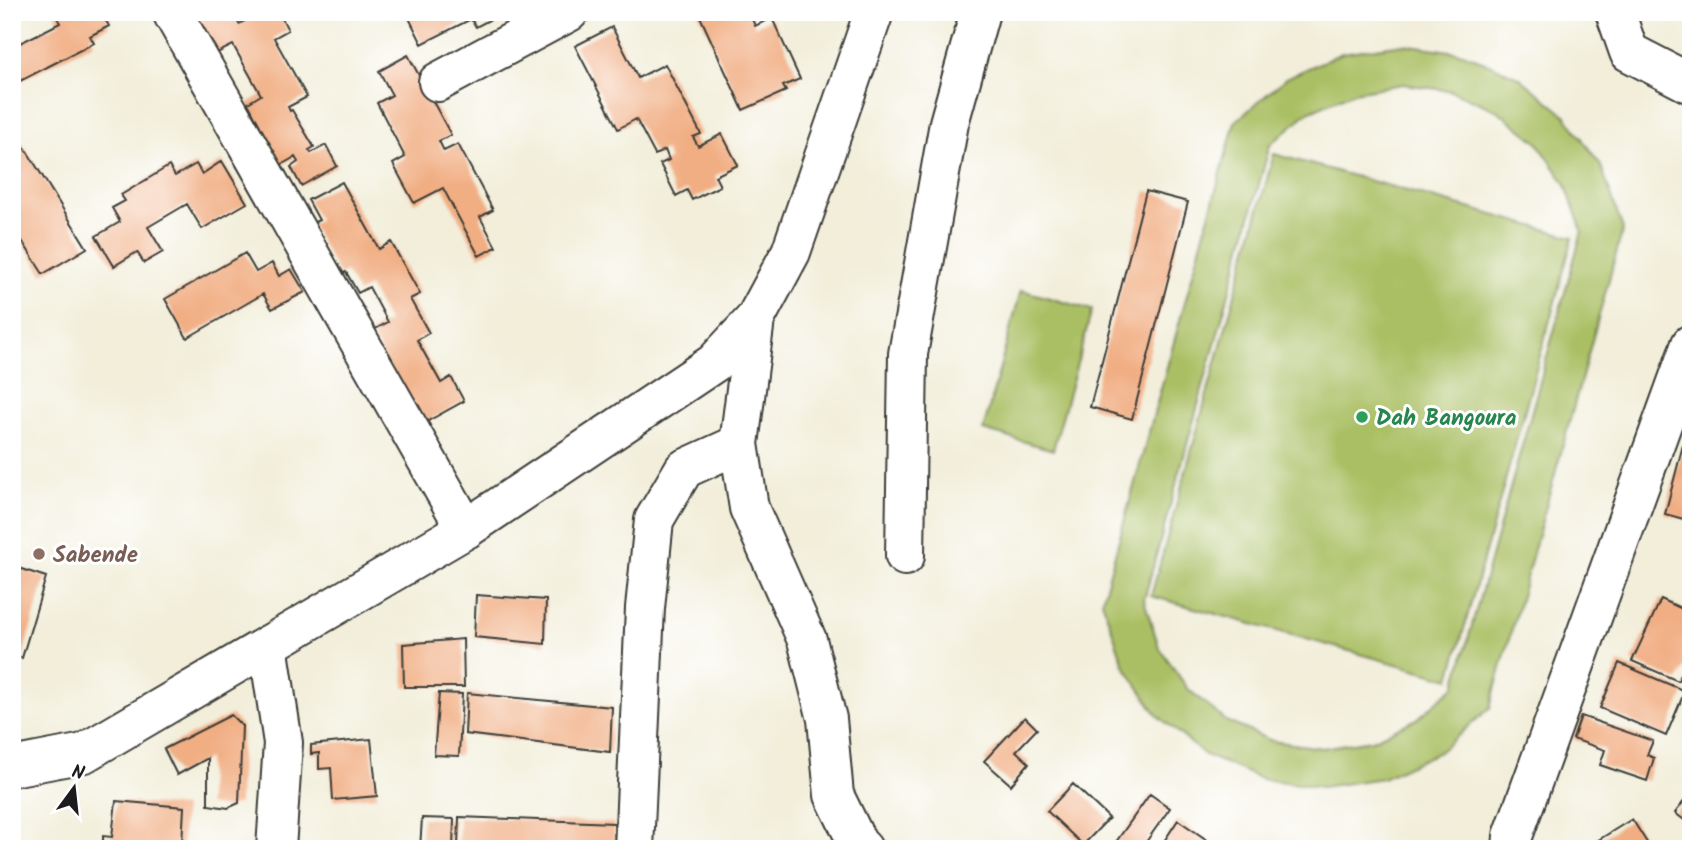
<svg xmlns="http://www.w3.org/2000/svg" width="1703" height="861" font-family="Kalam,sans-serif">
  <style>
    .green { fill: #aabf63; stroke: #636e40; stroke-width: 2; fill-rule: evenodd }
    .building { fill: #f1ae83 }
    .lines { fill: none; stroke-linecap: round; stroke-linejoin: round }
    .minor-casing { stroke: #3c3c38; stroke-width: 42 }
    .major-casing { stroke: #3c3c38; stroke-width: 42 }
    .minor { stroke: #fff; stroke-width: 38 }
    .major { stroke: #fff; stroke-width: 38 }
    .leisure-dot { fill: #2e9e5b; stroke: #fff; stroke-width: 2.5 }
    .education-dot { fill: #8d6e63; stroke: #fff; stroke-width: 2.5 }
    .labels { text-anchor: middle; stroke-width: 6; stroke-linejoin: round; paint-order: stroke }
    .leisure-label { font-size: 23px; font-weight: bold; fill: #27864d; stroke: #fff; text-anchor: start }
    .education-label { font-size: 23px; font-weight: bold; fill: #785e54; stroke: #fff; text-anchor: start }
  </style>
  <rect width="100%" height="100%" fill="#fff"/>
  <filter id="ink" filterUnits="userSpaceOnUse"><feTurbulence type="fractalNoise" baseFrequency=".0143" numOctaves="2"/><feDisplacementMap in="SourceGraphic" scale="14" xChannelSelector="R" yChannelSelector="G"/><feConvolveMatrix kernelMatrix="1 2 1 2 8 2 1 2 1" color-interpolation-filters="sRGB"/></filter>
  <filter id="wash" filterUnits="userSpaceOnUse"><feTurbulence type="fractalNoise" baseFrequency=".00686" numOctaves="4" result="noise"/><feDisplacementMap in="SourceGraphic" scale="28" xChannelSelector="R" yChannelSelector="G"/><feGaussianBlur stdDeviation="1.57" result="paint"/><feColorMatrix in="noise" values="0 0 0 0 0 0 0 0 0 0 0 0 0 0 0 0 0 1.4 0 .05"/><feComposite in="paint" operator="in"/></filter>
  <g filter="url(#wash)">
    <rect width="100%" height="100%" fill="#f2eeda"/>
    <path class="green" d="M1403 44 1463 53 1519 77 1566 116 1601 166 1623 229 1490 708 1439 752 1383 778 1322 787 1262 779 1205 755 1158 716 1124 665 1102 601 1235 122 1286 78 1342 53ZM1403 84 1452 91 1498 111 1537 142 1565 183 1582 231 1455 686 1417 719 1372 740 1322 748 1272 741 1226 721 1188 689 1159 647 1144 600 1270 145 1308 112 1354 92Z
      M1274 154 1573 237 1450 679 1151 596Z
      M1021 290 1092 310 1053 450 983 430Z"/>
    <g id="blocks">
      <path class="building" d="M54 12H123L106 21 109 26 90 36 94 43 12 85V47L60 23Z
        M198 12H233L239 24 260 12H279L288 30 274 38 307 97 288 107 290 111 292 110 314 147 309 150 311 153 326 145 337 166 301 186 291 167 298 162 295 157 279 166 258 128 260 126 248 103 261 95 233 45 213 55 191 16Z
        M406 12H504L476 27 471 19 422 44Z
        M698 12H749L755 26 772 18 800 79 783 86 786 91 743 110Z
        M612 27 638 78 665 64 701 134 693 137 698 146 722 134 738 165 715 176 720 186 692 200 687 190 676 196 660 164 669 160 665 150 655 155 636 119 618 129 575 46Z
        M408 55 451 135 439 141 444 151 458 144 493 210 480 217 496 247 479 256 443 188 414 203 393 164 405 157 377 103 392 95 379 71Z
        M12 127 87 248 43 274 12 225Z
        M222 161 247 203 202 229 187 204 148 227 163 252 144 263 137 252 114 266 96 236 120 222 112 208 125 201 121 195 169 166 175 176 196 164 202 174Z
        M342 182 379 249 391 242 420 294 410 299 429 333 417 340 441 383 451 377 464 401 419 426 370 332 388 322 369 287 358 293 346 272 339 275 311 224 319 220 308 200Z
        M1146 191 1188 202 1132 419 1090 407Z
        M245 253 256 272 272 263 279 276 291 269 305 292 272 309 263 294 187 338 165 299Z
        M1690 421H1691V442L1685 441Z
        M1683 445 1691 447V521L1665 514Z
        M12 566 46 577 22 658 12 655Z
        M476 595 546 600 545 644 474 637Z
        M1661 599 1691 613V654L1678 681 1632 661Z
        M463 639 464 687H404L403 644Z
        M1619 663 1685 691 1666 736 1600 708Z
        M439 693 462 694 459 756 434 755Z
        M467 693 612 707 610 752 465 734Z
        M231 715 242 726 239 803 228 808 208 805V758L177 775 164 749Z
        M1581 716 1653 741 1647 755 1654 758 1647 781 1600 765 1605 750 1573 739Z
        M1025 717 1037 729 1016 751 1029 763 1011 785 984 761Z
        M371 739 377 796 333 800 331 768 319 769V753L311 754V745Z
        M1073 784 1109 818 1083 845 1047 811Z
        M1691 792V825L1675 813Z
        M1150 794 1170 808 1141 849H1111Z
        M116 801 184 807 182 845 190 849H103V836L112 837Z
        M459 817 614 823 615 849 458 848Z
        M422 818 454 819 453 849H420Z
        M1632 819 1651 849H1584Z
        M1178 820 1210 842 1205 849H1159Z"/>
    </g>
  </g>
  <g filter="url(#ink)">
    <use href="#blocks" fill-opacity="0" stroke="#3c3c38" stroke-width="2"/>
    <g class="lines">
      <g class="minor-casing">
        <path id="minor" d="M1615 12 1629 52 1691 84
          M173 14 466 529
          M438 82 569 12
          M755 319 739 444 749 508 807 640 827 719 834 795 858 844 863 849
          M905 556 908 354 949 123 980 12
          M268 645 283 743 276 849
          M634 849 645 608 654 520 684 469 739 444
          M1512 849 1513 836 1691 344"/>
      </g>
      <g class="major-casing">
        <path id="major" d="M12 767 84 753 466 529 714 363 755 319 791 252 874 12"/>
      </g>
      <use href="#minor" class="minor"/>
      <use href="#major" class="major"/>
    </g>
  </g>
  <circle class="leisure-dot" cx="1362" cy="417" r="7"/>
  <circle class="education-dot" cx="39" cy="554" r="7"/>
  <g class="labels">
    <g class="leisure-label">
      <text x="1376" y="425">Dah Bangoura</text>
    </g>
    <g class="education-label">
      <text x="53" y="562">Sabende</text>
    </g>
  </g>
  <rect width="1703" height="861" fill="none" stroke="#fff" stroke-width="42"/>
  <g transform="translate(74 788) rotate(15)" stroke="#ffffff" stroke-width="5" paint-order="stroke">
  <path d="M0-5L12 26L0 18L-12 26Z" fill="#1c1c1c"/>
  <text y="-10" font-size="19" font-weight="bold" text-anchor="middle" fill="#1c1c1c">N</text>
  </g>
</svg>
